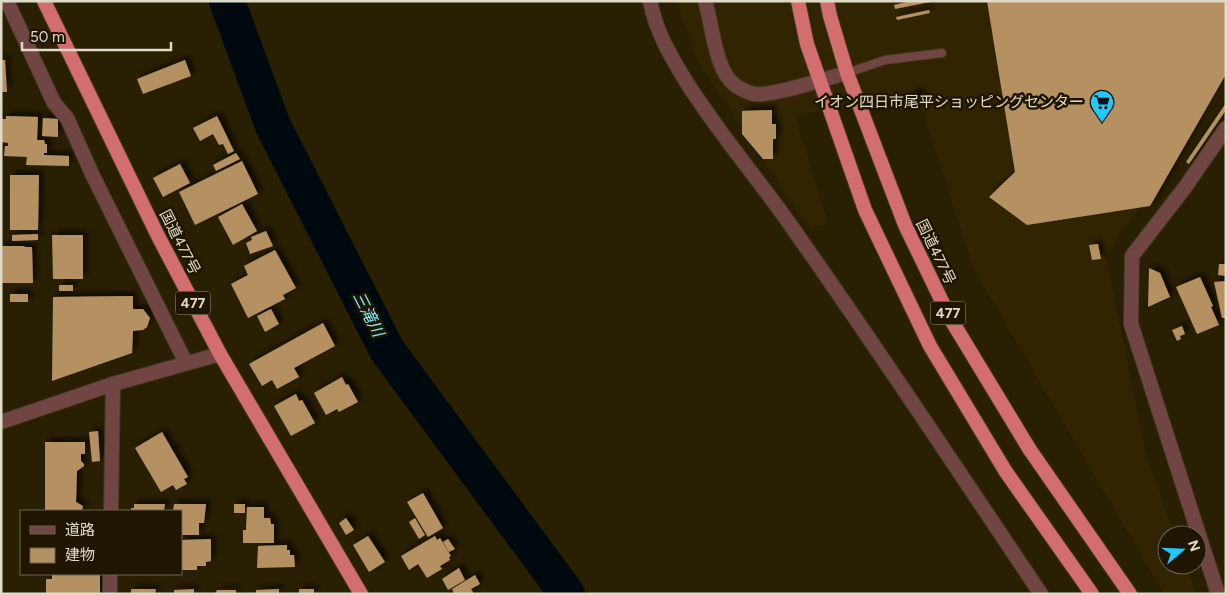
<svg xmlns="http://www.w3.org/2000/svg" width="1227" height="595" font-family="Figtree,'Noto Sans JP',sans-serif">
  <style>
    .built { fill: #312400 }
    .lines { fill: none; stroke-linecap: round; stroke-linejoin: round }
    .river { stroke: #000a0e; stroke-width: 36 }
    .building { fill: #b59162; filter: url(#shadow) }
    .service-casing { stroke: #43391e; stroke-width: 10 }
    .minor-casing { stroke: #43391e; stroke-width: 16 }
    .tertiary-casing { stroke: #43391e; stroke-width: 16 }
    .trunk-casing { stroke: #43391e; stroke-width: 16 }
    .service { stroke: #724545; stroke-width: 8 }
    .minor { stroke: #724545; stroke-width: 14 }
    .tertiary { stroke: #724545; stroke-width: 14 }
    .trunk { stroke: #d36e70; stroke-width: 14 }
    .labels { text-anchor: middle; stroke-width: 5; stroke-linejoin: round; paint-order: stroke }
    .shield { fill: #1f1500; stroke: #a69f8d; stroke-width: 1 }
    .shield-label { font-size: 14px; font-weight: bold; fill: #e0dac9 }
    .poi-label { font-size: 15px; fill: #e0dac9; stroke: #1f1500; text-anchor: end }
    .street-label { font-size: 15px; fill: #e0dac9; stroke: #1f1500 }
    .water-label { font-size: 16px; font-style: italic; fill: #7ceeff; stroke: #1f1500 }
  </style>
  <defs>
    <filter id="shadow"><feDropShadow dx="4.5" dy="-4.5" stdDeviation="2.5" flood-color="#0009"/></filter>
  </defs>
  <rect width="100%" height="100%" fill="#291f02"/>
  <path class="built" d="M676 1H1226V87L1106 254 1145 452 1175 535H1167V565H1186L1197 594H1164L974 270 918 97 795 115 828 223 810 229 699 64Z"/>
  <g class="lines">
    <path class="river" d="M227 1 273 126 387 350 567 594"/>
  </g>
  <path class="building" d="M911 1H930V2L895 9 894 5Z
    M987 1H1226V74L1150 206 1027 225 989 197 1015 172Z
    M929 10 930 13 897 20 896 17Z
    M1 60H5L7 92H1Z
    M185 60 191 76 143 94 137 79Z
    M918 93V96L922 95 923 101 919 102V106L912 107 910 94Z
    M1226 103V110L1189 164 1186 162Z
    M772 110V124H776V139H773V159H763L742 134V111Z
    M6 116 38 117 37 140H44L45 144H47V153H44V155L69 156V166L26 165 27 157 4 156 5 146H8V143L2 142 1 119H6Z
    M217 116 234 151 228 154 223 144 219 145 213 134 200 141 193 128Z
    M43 118 58 119V137L42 136Z
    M236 153 240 159 216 171 213 165Z
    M242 161 258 194 195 225 179 192Z
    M180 164 190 183 163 197 153 178Z
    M10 175H39L38 230H10Z
    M242 204 257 231 233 245 218 217Z
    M266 231 273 246 250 254 246 243 252 240 251 237Z
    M38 234V240L12 241V235Z
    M52 235H83V279H53Z
    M1098 244 1101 259 1092 260 1089 245Z
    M1 246H24L25 247H32L33 283H1Z
    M275 250 296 288 283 295 285 299 248 318 231 284 248 275 244 266Z
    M1219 264H1226V276L1218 275Z
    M1149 268 1160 273 1170 297 1148 307Z
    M1200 277 1213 306 1211 307 1219 325 1197 334 1176 287Z
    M1226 281V318H1222L1214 282Z
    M59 285H73V291H59Z
    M10 294H28V302H10Z
    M133 296V309H143L150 318 147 327 143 330 133 331 132 353 52 381 53 297Z
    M271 309 279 324 265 332 257 316Z
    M323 323 335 346 294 368 299 377 277 389 272 380 262 386 249 364Z
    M1182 326 1185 334 1180 336 1181 339 1177 341 1172 330Z
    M342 377 346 385 348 384 358 402 339 412 337 409 326 415 314 393Z
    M296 394 299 401 302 400 315 423 291 436 274 406Z
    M98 431 100 461 92 462 89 432Z
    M162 432 188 477 184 479 187 484 176 490 173 485 161 492 135 448Z
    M45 442H85V454H81V461L84 464V466L77 471 76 502 83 506 82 511H45Z
    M423 493 443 528 428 537 407 502Z
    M134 504H165L164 511H131V508H134Z
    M174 504H206L204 523H199V535H181V511H173Z
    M234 504H245V513H234Z
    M247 507H264V518H270L271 524H274V543H243V530H246Z
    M346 518 354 530 346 535 339 523Z
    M415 518 425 535 419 539 409 522Z
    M368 536 385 562 369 572 353 545Z
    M435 536 437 540 440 538 451 556 449 557 450 560 440 566 442 569 427 578 418 564 409 570 401 556Z
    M211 539V561L206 562V566H197V570H182L181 540Z
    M448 539 455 549 449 552 443 542Z
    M287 545V550H290V555H294L295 567 257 568 258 546Z
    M459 568 465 580 448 590 442 579Z
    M52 574H100V594H46V579H52Z
    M475 575 480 584 471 589 474 594H454L452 589Z
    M131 589H156L155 594H131Z
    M194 589V594H174V590Z
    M279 589V594H256V590Z
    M299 589H314V594H299Z
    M217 590H236V594H215Z"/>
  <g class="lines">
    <g class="service-casing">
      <path id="service" d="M847 73 885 60 942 53"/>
    </g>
    <g class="minor-casing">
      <path id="minor" d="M7 1 54 103 67 118 93 176 186 363
        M650 1C656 32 671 57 687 83 715 127 748 167 779 209 869 335 954 465 1041 594
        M705 1C712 24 714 55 726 75 732 85 743 91 754 94 772 97 826 78 847 73
        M111 511 113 384
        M110 594V574
        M1218 594 1131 324 1132 256 1186 186 1226 128"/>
    </g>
    <g class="tertiary-casing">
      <path id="tertiary" d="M1 422 113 384 220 354"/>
    </g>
    <g class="trunk-casing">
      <path id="trunk" d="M44 1 158 236 220 354 361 594
        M798 1 807 44 865 210 930 346 1006 472 1092 594
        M827 1 830 16 847 73 905 225 950 318 1030 450 1130 594"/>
    </g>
    <use href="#service" class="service"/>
    <use href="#minor" class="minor"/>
    <use href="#tertiary" class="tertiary"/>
    <use href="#trunk" class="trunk"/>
  </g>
  <defs>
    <g id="supermarket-pin" transform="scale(1.25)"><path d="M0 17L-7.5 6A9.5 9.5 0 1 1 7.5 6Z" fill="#1fc9fd" stroke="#1f1500"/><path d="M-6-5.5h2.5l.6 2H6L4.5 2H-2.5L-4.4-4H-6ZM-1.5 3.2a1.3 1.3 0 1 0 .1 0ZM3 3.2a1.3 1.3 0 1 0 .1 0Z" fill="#111"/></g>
  </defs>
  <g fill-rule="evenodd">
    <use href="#supermarket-pin" x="1102" y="102"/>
  </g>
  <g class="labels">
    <g class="shield">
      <rect x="175.5" y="291.5" width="35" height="23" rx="4"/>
      <rect x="930.5" y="301.5" width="35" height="23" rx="4"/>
    </g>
    <g class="shield-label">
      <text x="193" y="308">477</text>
      <text x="948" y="318">477</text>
    </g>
    <g class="poi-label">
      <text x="1084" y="107">イオン四日市尾平ショッピングセンター</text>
    </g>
    <g class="street-label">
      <text transform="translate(180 242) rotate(63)" y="5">国道477号</text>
      <text transform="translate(936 252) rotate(64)" y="5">国道477号</text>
    </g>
    <g class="water-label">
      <text transform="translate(369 314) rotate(63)" y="6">三滝川</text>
    </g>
  </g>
  <rect width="1227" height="595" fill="none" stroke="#e0dac9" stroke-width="5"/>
  <rect x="20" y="510" width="162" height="65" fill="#1f1500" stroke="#6c6450"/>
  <rect x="30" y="526" width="25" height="8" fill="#724545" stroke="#6c6450"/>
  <text x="65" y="535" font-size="15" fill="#e0dac9">道路</text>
  <rect x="30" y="548" width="25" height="15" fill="#b59162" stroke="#6c6450"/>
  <text x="65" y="560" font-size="15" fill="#e0dac9">建物</text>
  <g transform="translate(1182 550) rotate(71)"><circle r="24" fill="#1f1500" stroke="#6c6450"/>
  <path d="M0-4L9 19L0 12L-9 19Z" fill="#1fc9fd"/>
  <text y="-8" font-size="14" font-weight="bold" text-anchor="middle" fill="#e0dac9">N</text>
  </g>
  <path d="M22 42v8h149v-8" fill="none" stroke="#e0dac9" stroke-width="2.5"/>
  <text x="30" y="42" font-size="15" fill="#e0dac9" stroke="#1f1500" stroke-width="4" paint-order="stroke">50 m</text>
</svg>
